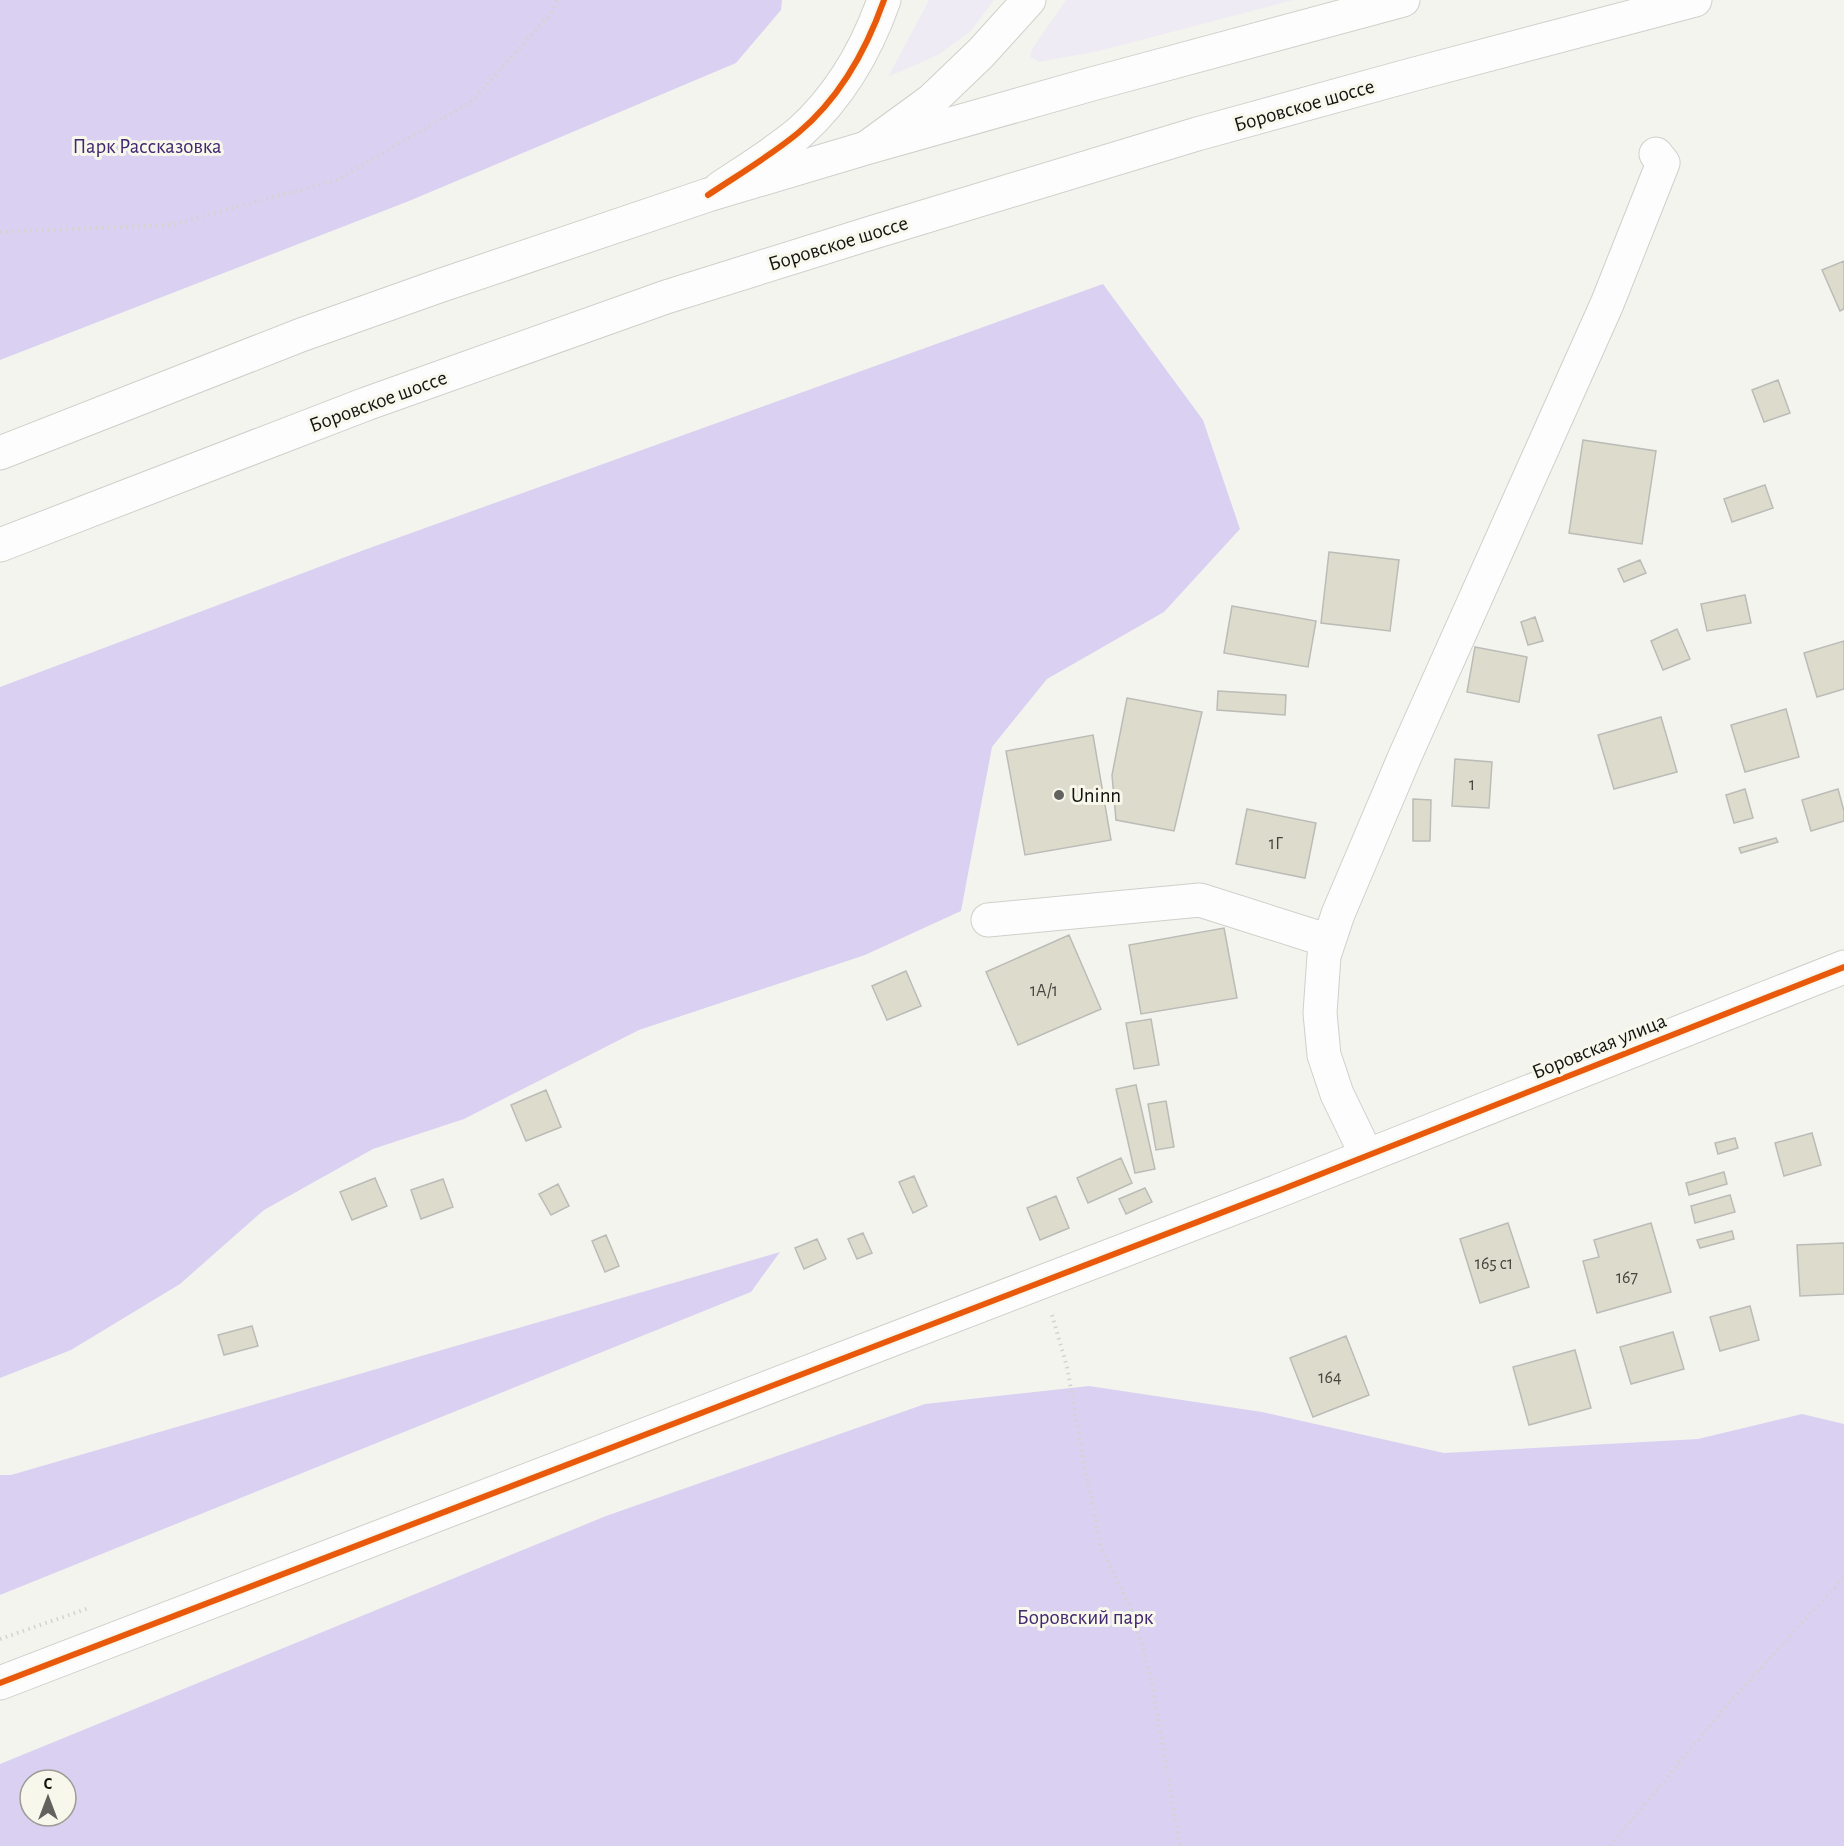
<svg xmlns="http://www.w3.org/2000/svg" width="1844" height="1846" font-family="'Alegreya Sans',sans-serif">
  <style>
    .green { fill: #eeebf4 }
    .forest { fill: #dad1f2; fill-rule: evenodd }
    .building { fill: #dddccc; stroke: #bbbbb7; stroke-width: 1.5 }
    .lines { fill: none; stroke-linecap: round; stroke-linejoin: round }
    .minor-casing { stroke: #cfcfcb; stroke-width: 35 }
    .major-casing { stroke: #cfcfcb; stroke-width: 35 }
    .path { stroke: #d3d3d1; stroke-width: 4; stroke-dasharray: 1.5 4.5; stroke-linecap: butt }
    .minor { stroke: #fdfdfd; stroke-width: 33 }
    .major { stroke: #fdfdfd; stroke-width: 33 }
    .cycleway-casing { stroke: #f7f7ec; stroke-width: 10 }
    .cycleway { stroke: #e8590c; stroke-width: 6 }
    .poi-dot { fill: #62625e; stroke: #f7f7ec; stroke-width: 2 }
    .labels { text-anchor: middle; stroke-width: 6; stroke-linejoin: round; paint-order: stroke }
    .number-label { font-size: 18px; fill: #46453f }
    .street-label { font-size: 21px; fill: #141310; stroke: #f7f7ec }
    .park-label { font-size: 21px; fill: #422870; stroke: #f7f7ec }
    .poi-label { font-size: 21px; fill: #141310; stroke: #f7f7ec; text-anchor: start }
  </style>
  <rect width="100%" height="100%" fill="#f4f4ef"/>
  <path class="green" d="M929 0H994L970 32 938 55 888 77Z
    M1066 0H1294L1099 51 1039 62 1030 57 1032 49Z"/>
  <path class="forest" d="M0 0H782L781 10 736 63 409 201 0 360Z
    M1103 284 1203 420 1240 529 1164 612 1047 679 992 747 961 911 865 955 639 1030 464 1119 373 1149 264 1210 180 1284 71 1350 0 1378V687L364 550Z
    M780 1252 751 1292 0 1595V1475H11Z
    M1089 1386 1262 1412 1444 1453 1698 1439 1802 1414 1844 1424V1846H0V1764L606 1516 925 1404ZM30 1780H66V1816H30Z"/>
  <path class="building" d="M1844 261V309L1840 311 1822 270Z
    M1778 380 1790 413 1764 422 1752 390Z
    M1583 440 1656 451 1642 544 1569 533Z
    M1765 485 1773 508 1732 522 1724 499Z
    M1329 552 1399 560 1390 631 1321 623Z
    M1640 560 1646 573 1624 582 1618 569Z
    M1745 595 1751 623 1707 631 1701 604Z
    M1232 606 1316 621 1308 667 1224 653Z
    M1535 617 1543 641 1528 645 1521 622Z
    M1677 629 1690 659 1663 670 1651 641Z
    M1844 641V689L1817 697 1804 653Z
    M1475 647 1527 657 1519 702 1467 692Z
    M1218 691 1286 695 1285 715 1217 710Z
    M1127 698 1202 712 1174 831 1116 820 1112 775Z
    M1786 709 1799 757 1745 772 1731 725Z
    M1661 717 1677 772 1614 789 1598 735Z
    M1093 735 1111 840 1025 855 1006 751Z
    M1455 759 1492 762 1489 808 1452 806Z
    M1745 789 1753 818 1734 823 1726 795Z
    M1838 789 1844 811V821L1811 831 1802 800Z
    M1413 799 1431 800 1430 841H1413Z
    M1247 809 1316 823 1305 878 1236 864Z
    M1776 838 1778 842 1741 853 1739 848Z
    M1224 928 1237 998 1141 1014 1129 945Z
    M1069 935 1101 1009 1018 1045 986 972Z
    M906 971 921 1006 887 1020 872 986Z
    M1151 1019 1159 1065 1134 1069 1126 1023Z
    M1136 1085 1155 1169 1135 1173 1116 1089Z
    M546 1090 561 1127 526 1141 511 1105Z
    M1166 1101 1174 1147 1156 1150 1148 1104Z
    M1812 1133 1821 1165 1784 1176 1775 1143Z
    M1735 1138 1738 1148 1718 1154 1715 1143Z
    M1121 1158 1132 1183 1088 1203 1077 1178Z
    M1724 1172 1727 1184 1689 1195 1686 1183Z
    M914 1176 927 1206 913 1213 899 1182Z
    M375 1178 387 1206 352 1220 340 1192Z
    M443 1179 453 1207 421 1219 411 1190Z
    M558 1184 569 1206 551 1215 539 1194Z
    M1145 1188 1152 1202 1126 1214 1119 1199Z
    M1730 1195 1735 1212 1695 1223 1691 1206Z
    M1056 1196 1069 1228 1040 1240 1027 1208Z
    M1508 1223 1529 1287 1480 1303 1460 1239Z
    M1651 1223 1671 1292 1597 1313 1583 1261 1599 1257 1594 1240Z
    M1732 1231 1734 1239 1700 1248 1697 1240Z
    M863 1233 872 1253 857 1259 848 1239Z
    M606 1235 619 1266 605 1272 592 1241Z
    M817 1239 826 1259 804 1269 795 1248Z
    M1844 1243V1294L1800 1296 1797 1245Z
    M1750 1306 1759 1340 1720 1351 1710 1317Z
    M252 1326 258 1346 224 1355 218 1335Z
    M1673 1332 1684 1369 1631 1384 1620 1347Z
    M1346 1336 1369 1395 1313 1417 1290 1358Z
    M1575 1350 1591 1408 1529 1425 1513 1367Z"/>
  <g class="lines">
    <g class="minor-casing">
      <path id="minor" d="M869 146 932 100 981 53 1029 0
        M720 188C747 170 775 153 800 132 840 96 866 51 884 0
        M988 920 1200 900 1329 941
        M1367 1156 1337 1094 1324 1055 1320 1013 1324 956 1338 914 1405 756 1607 304 1663 163 1656 154
        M0 1683 1278 1191 1844 967"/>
    </g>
    <g class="major-casing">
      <path id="major" d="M0 453 301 335 439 286 708 195 866 148 1092 84 1403 0
        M0 545 366 404 666 297 874 232 1197 134 1411 75 1695 0"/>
    </g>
    <path class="path" d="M0 232 170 225 337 180 472 101 552 12 557 0
      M1052 1315 1067 1367 1085 1469 1101 1547 1133 1614 1151 1678 1180 1846
      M0 1639 89 1608
      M1610 1846 1728 1704 1844 1577"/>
    <use href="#minor" class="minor"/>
    <use href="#major" class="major"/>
    <g class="cycleway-casing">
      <path id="cycleway" d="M708 195C738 175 770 156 798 133 840 98 866 51 884 0
        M0 1683 1278 1191 1844 967"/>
    </g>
    <use href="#cycleway" class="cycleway"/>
  </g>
  <circle class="poi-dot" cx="1059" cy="795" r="6"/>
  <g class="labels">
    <g class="number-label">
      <text x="1472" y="790">1</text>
      <text x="1276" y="849">1Г</text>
      <text x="1044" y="996">1А/1</text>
      <text x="1494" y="1269">165 с1</text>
      <text x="1627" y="1283">167</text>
      <text x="1330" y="1383">164</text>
    </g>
    <g class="street-label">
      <text transform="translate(1304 105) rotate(-16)" y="7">Боровское шоссе</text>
      <text transform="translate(838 243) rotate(-17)" y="7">Боровское шоссе</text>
      <text transform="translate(378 401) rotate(-20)" y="7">Боровское шоссе</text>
      <text transform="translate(1599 1046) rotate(-22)" y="7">Боровская улица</text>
    </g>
    <g class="park-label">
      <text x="147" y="153">Парк Рассказовка</text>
      <text x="1085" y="1624">Боровский парк</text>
    </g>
    <g class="poi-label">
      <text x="1071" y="802">Uninn</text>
    </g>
  </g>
  <g transform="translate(48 1798)"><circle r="28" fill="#f7f7ec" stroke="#9c9c94" stroke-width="1.5"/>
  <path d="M0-4.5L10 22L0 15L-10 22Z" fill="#62625e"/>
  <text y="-9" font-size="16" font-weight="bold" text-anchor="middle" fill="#141310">С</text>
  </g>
</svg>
